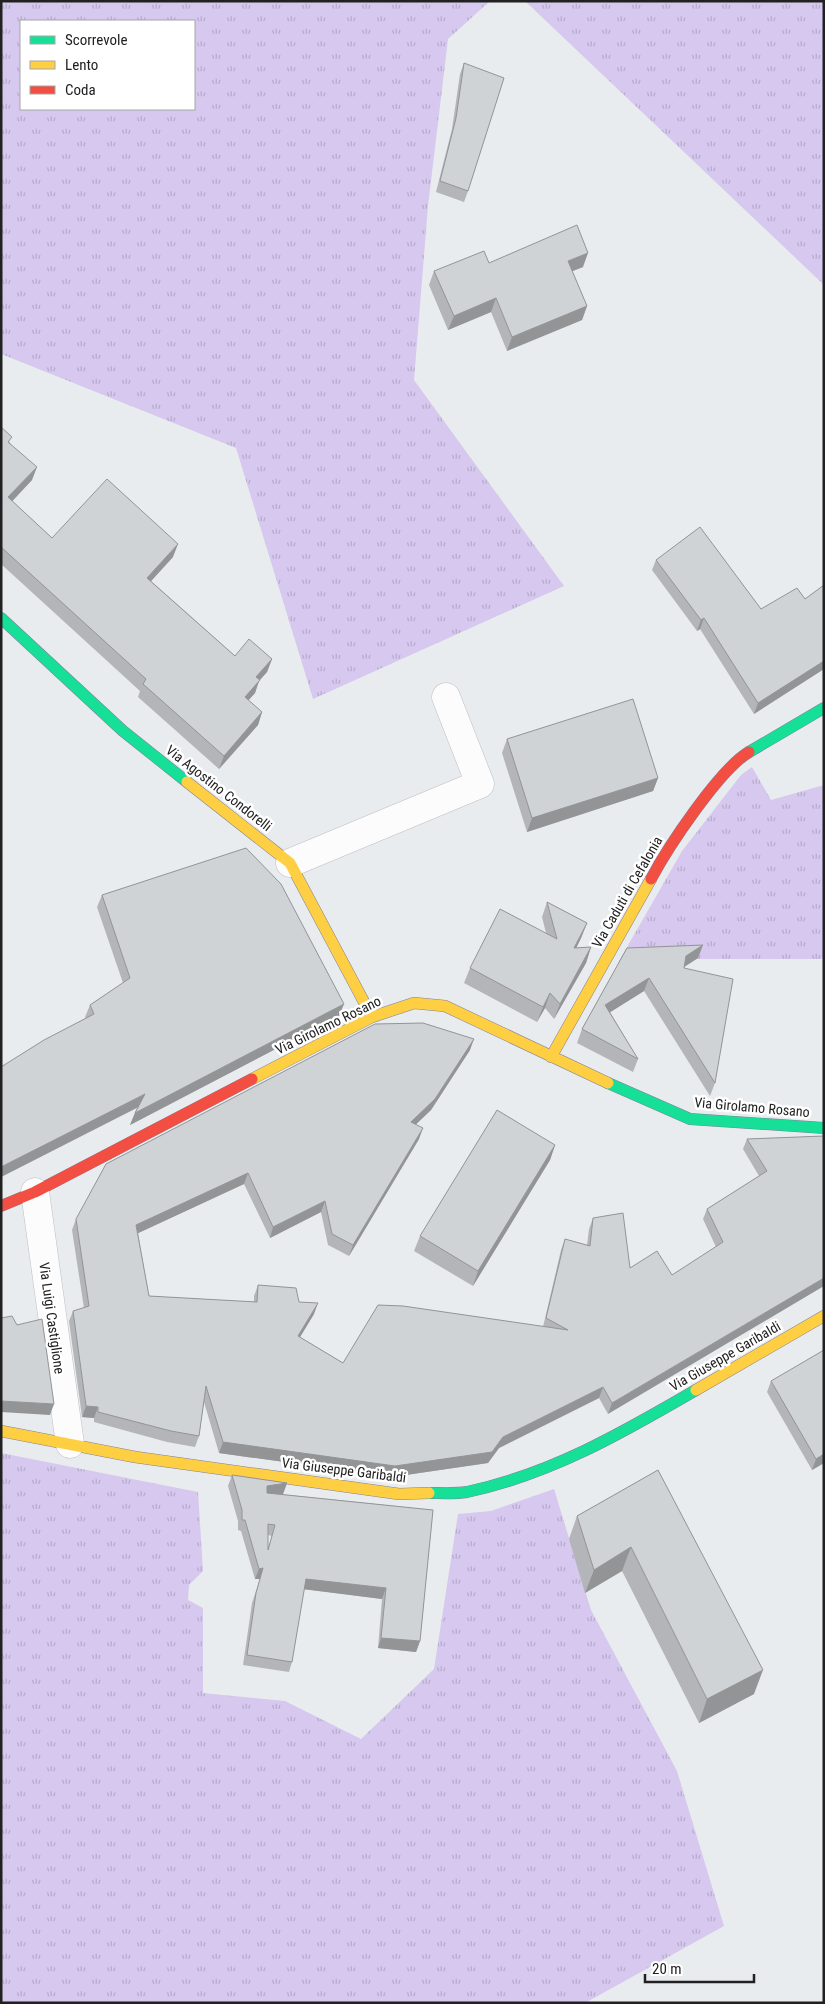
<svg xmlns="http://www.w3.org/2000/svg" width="825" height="2004" font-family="'Roboto Condensed',sans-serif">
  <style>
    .grass { fill: url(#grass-tufts); fill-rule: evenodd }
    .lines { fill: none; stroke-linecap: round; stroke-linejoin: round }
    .street-casing { stroke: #bebfc1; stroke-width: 29 }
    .fast-casing { stroke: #80819b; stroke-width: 12 }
    .slow-casing { stroke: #80819b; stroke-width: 12 }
    .jam-casing { stroke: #80819b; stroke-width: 12 }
    .street { stroke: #fcfcfd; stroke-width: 28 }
    .fast { stroke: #16e098; stroke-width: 11 }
    .slow { stroke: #ffcf43; stroke-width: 11 }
    .jam { stroke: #f24e42; stroke-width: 11 }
    .wall { fill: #b3b5b8; fill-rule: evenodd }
    .shaded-wall { fill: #929496 }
    .building { fill: #d0d3d6; stroke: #929496; fill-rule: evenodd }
    .labels { text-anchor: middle; stroke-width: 5; stroke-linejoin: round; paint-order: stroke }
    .street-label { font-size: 14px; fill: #212121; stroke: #fff }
  </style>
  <defs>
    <pattern id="grass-tufts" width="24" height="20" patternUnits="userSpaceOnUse" patternTransform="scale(1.25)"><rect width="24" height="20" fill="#d6c8ee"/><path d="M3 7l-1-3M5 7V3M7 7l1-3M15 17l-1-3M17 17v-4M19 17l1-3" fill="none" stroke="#b7accc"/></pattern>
  </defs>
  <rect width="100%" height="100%" fill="#e9ecef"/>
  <path class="grass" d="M1 1H490L448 39 428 206 414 380 564 586 313 699 236 448 1 354ZM21 21H194V109H21Z
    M525 1H824V285Z
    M752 767 771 800 824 785V959H682L619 961 682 851 741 775Z
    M1 1453 198 1492 203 1571 189 1585 188 1600 203 1608V1693L285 1701 361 1739 434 1669 458 1514 491 1511 554 1489 591 1610 677 1771 724 1926 585 2003H1Z"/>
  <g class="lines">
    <g class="street-casing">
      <path id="street" d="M290 863 480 784 446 697
        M35 1192 70 1444"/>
    </g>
    <g class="fast-casing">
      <path id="fast" d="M1 618 123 731 187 782
        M749 752 824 708
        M608 1083 690 1119 824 1128
        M429 1493C441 1493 455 1494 467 1492 551 1474 622 1433 696 1390"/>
    </g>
    <g class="slow-casing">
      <path id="slow" d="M187 782 290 863 372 1017
        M551 1057 651 879
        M252 1079 372 1017 414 1003 445 1006 608 1083
        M696 1390 824 1316
        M1 1431 135 1457 399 1494 429 1493"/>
    </g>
    <g class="jam-casing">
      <path id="jam" d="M651 879C668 847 719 770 749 752
        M1 1206 35 1192 252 1079"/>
    </g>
    <use href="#street" class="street"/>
    <use href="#fast" class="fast"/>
    <use href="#slow" class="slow"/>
    <use href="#jam" class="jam"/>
  </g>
  <path class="wall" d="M464 63 468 191 464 202 436 192 452 129 460 74Z
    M489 263 583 267 572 271 587 306 582 320 507 351 491 312 448 330 429 285 434 271Z
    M1 427 10 443 32 480 12 501 52 538 173 557 151 581 235 656 272 659 267 672 259 681 255 693 248 700 262 712 258 725 219 769 138 697 140 691 1 564Z
    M656 560 761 609 805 599 824 585V669L754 714 700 629 697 631 652 570Z
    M507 739 658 778 653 791 527 832 502 753Z
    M102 895 339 1016 130 1125 137 1108 1 1177V1067L86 1018 85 1017 90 1005 123 983 97 907Z
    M547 902 587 923 581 938 576 948 591 947 586 963 554 1019 545 1008 537 1022 464 983 470 968 546 933 542 917Z
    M627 948 698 958 684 967 715 1083 710 1096 644 991 610 1012 638 1059 633 1072 577 1043 582 1029Z
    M470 1050 431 1110 416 1124 419 1139 349 1256 328 1245 321 1212 270 1238 244 1184 138 1233 149 1296 254 1302V1296L258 1285 299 1302 314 1314 300 1337 343 1363 543 1327 561 1250 565 1239 587 1245 589 1229 593 1218 630 1268 672 1275 716 1247 703 1219 707 1209 759 1176 743 1149 747 1139 824 1136 608 1414 599 1398 499 1448 488 1463 392 1477 219 1453 204 1402 199 1436 195 1447 167 1442 94 1422V1418L82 1417 69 1321 73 1311 84 1308 72 1230 76 1219Z
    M555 1145 550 1160 473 1286 414 1251 420 1236Z
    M771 1381 824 1463 812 1470 767 1392Z
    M658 1470 754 1694 699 1723 622 1571 585 1593 569 1539 577 1516Z
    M232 1475 287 1483 283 1494H280L433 1510 420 1641 416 1652 378 1648 382 1599 304 1589 292 1662 289 1672 243 1665 252 1603 260 1579H255L241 1531 238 1530V1521L228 1486ZM268 1535 272 1536 268 1548Z"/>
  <path class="shaded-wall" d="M588 253 583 267 563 275 568 261Z
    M496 298 491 312 448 330 454 316Z
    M587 306 582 320 507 351 512 337Z
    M37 467 32 480 4 510 8 497Z
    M178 544 173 557 142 591 147 578Z
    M704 618 700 629 697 631 701 620Z
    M272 659 267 672 259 681 255 693 240 710 245 697 256 677Z
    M824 661V669L754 714 758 703Z
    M262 712 258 725 219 769 224 756Z
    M658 778 653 791 527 832 532 818Z
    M587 923 581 938 569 963 574 948Z
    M703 945 698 958 681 969 686 956Z
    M591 947 586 963 554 1019 560 1004Z
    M649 978 644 991 601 1018 605 1005Z
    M550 993 545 1008 537 1022 543 1007Z
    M344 1004 339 1016 130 1125 135 1113Z
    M474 1039 470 1050 431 1110 407 1133 411 1122Z
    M145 1094 140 1106 1 1177V1167Z
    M423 1128 419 1139 349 1256 353 1245Z
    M555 1145 550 1160 473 1286 478 1271Z
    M248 1173 244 1184 132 1236 136 1225Z
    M325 1201 321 1212 270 1238 273 1227Z
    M824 1278V1286L608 1414 612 1403Z
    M318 1303 314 1314 294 1347 298 1336Z
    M603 1387 599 1398 499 1448 488 1463 392 1477 219 1453 223 1442 503 1437Z
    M1 1401 54 1404 50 1415 1 1412Z
    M86 1406 98 1407 94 1418 82 1417Z
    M824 1454V1463L812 1470 816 1459Z
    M287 1483 283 1494 263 1497 267 1486Z
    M631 1547 622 1571 585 1593 594 1570Z
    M263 1568 260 1579H255L259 1569Z
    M306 1579 386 1588 382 1599 302 1589Z
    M381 1638 420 1641 416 1652 378 1648Z
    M763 1670 754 1694 699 1723 707 1699Z"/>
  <path class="building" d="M464 63 504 78 468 191 440 181 456 118Z
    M577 225 588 253 568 261 587 306 512 337 496 298 454 316 434 271 484 251 489 263Z
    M1 427 12 437 8 442 37 467 8 497 52 538 107 479 178 544 147 578 235 656 249 639 272 659 256 677 260 680 245 697 262 712 224 756 143 684 146 679 1 547Z
    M700 527 761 609 797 588 805 599 824 585V661L758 703 704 618 701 620 656 560Z
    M633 699 658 778 532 818 507 739Z
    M246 848 281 884 344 1004 135 1113 145 1094 1 1167V1067L44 1040 94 1014 90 1005 130 978 102 895Z
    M547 902 587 923 574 948 591 947 560 1004 550 993 543 1007 470 968 500 909 557 939Z
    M703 945 686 956 684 968 733 979 715 1083 649 978 605 1005 638 1059 582 1029 627 948Z
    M423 1023 474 1039 435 1099 411 1122 423 1128 353 1245 332 1234 325 1201 273 1227 248 1173 136 1225 149 1296 257 1302 258 1285 296 1288 299 1302 318 1303 298 1336 343 1363 378 1305 403 1306 568 1330 546 1318 565 1239 590 1246 593 1218 623 1213 630 1268 657 1251 672 1275 723 1242 707 1209 767 1171 747 1139 824 1136V1278L612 1403 603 1387 503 1437 492 1452 395 1466 223 1442 206 1386 199 1436 171 1431 98 1412V1407L86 1406 73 1311 89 1306 76 1219 106 1164 375 1024Z
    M497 1110 555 1145 478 1271 420 1236Z
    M12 1316 17 1325 42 1319 54 1404 1 1401V1318Z
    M824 1350V1454L816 1459 771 1381Z
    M658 1470 763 1670 707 1699 631 1547 594 1570 577 1516Z
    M232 1475 287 1483 267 1486V1493L433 1510 420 1641 381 1638 386 1588 306 1579 292 1662 247 1655 256 1593 263 1568 259 1569 245 1520H242V1510ZM268 1524 275 1525 268 1550Z"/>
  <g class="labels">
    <g class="street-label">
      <text transform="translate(219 788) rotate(38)" y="5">Via Agostino Condorelli</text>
      <text transform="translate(627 892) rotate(-60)" y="5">Via Caduti di Cefalonia</text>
      <text transform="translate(328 1025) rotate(-26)" y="5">Via Girolamo Rosano</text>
      <text transform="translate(752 1107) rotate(5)" y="5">Via Girolamo Rosano</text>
      <text transform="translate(52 1318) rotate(82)" y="5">Via Luigi Castiglione</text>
      <text transform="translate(725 1356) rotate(-30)" y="5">Via Giuseppe Garibaldi</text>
      <text transform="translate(344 1470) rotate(7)" y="5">Via Giuseppe Garibaldi</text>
    </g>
  </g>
  <rect width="825" height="2004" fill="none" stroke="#212121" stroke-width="5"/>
  <rect x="20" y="20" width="175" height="90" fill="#ffffff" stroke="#a6a6a6"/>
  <rect x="30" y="36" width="25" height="8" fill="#16e098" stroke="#a6a6a6"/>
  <text x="65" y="45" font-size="15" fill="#212121">Scorrevole</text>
  <rect x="30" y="61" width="25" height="8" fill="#ffcf43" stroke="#a6a6a6"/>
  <text x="65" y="70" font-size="15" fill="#212121">Lento</text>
  <rect x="30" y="86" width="25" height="8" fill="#f24e42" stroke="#a6a6a6"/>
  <text x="65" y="95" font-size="15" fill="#212121">Coda</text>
  <path d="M645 1974v8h109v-8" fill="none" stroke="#212121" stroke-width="2.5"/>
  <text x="652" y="1974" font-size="15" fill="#212121" stroke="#ffffff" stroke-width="4" paint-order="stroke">20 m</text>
</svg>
